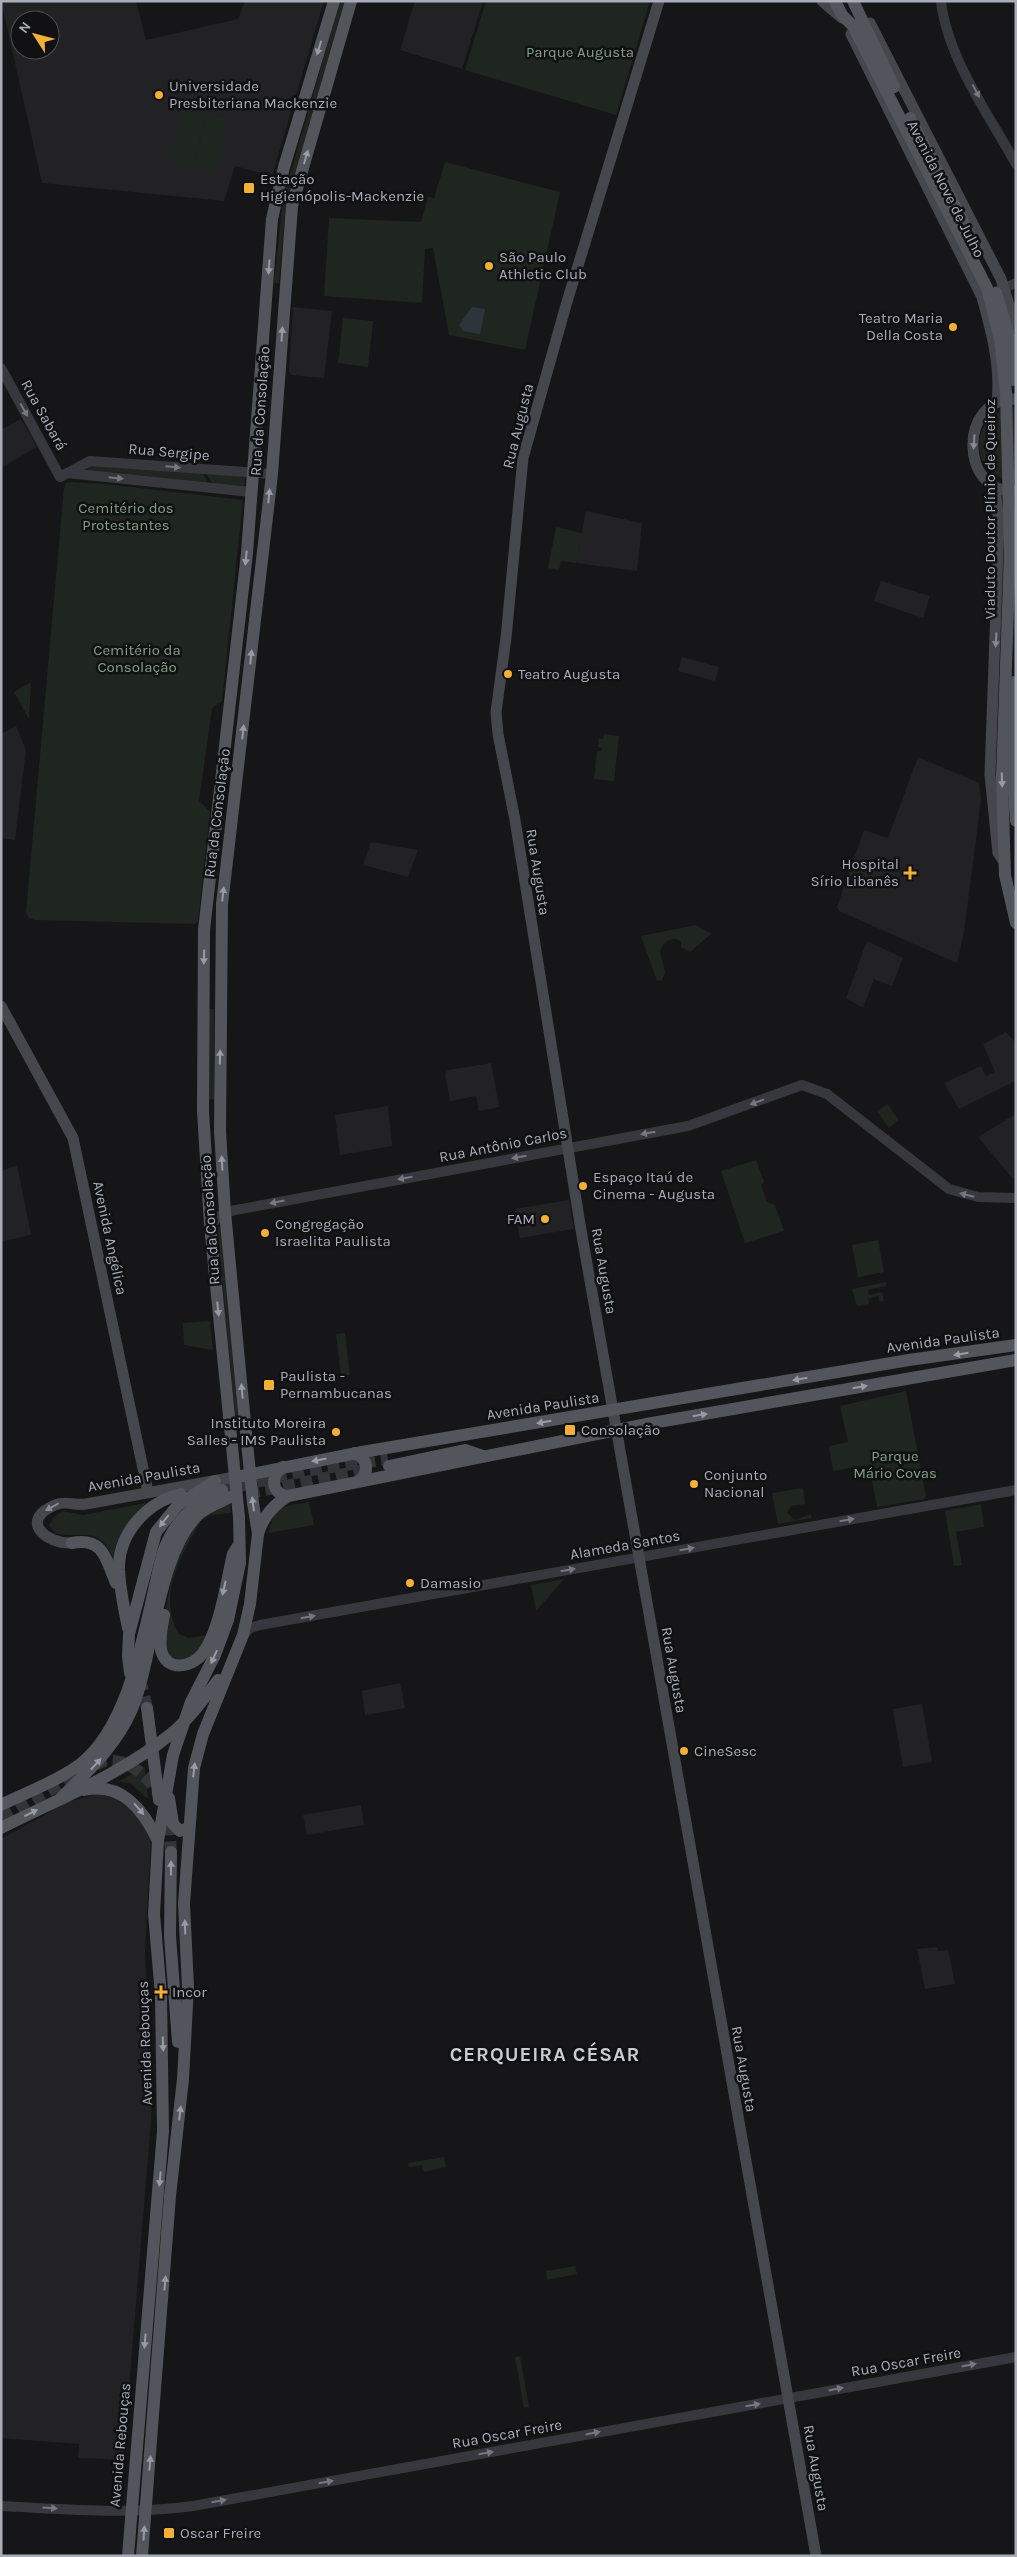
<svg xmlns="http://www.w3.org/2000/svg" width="1017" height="2557" font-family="Karla,sans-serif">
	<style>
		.built { fill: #222225; fill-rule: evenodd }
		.green { fill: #1e261f }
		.water { fill: #2c353c }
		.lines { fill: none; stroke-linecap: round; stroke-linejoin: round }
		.primary-tunnel { stroke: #333438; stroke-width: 12; stroke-dasharray: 12 6; stroke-linecap: butt }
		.tertiary { stroke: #37383d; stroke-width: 10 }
		.secondary { stroke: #45474d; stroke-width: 11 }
		.primary { stroke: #53555c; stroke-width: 12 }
		.oneway { fill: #979ba6 }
		.oneway2 { fill: #757881 }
		.oneway3 { fill: #858993 }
		.poi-dot { fill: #f2b134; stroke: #111113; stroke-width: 2 }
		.labels { text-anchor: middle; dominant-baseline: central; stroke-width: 5; stroke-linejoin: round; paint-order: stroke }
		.park-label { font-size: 15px; fill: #7fa381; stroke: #111113 }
		.poi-label { font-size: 15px; fill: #a8adb8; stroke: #111113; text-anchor: start }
		.street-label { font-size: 15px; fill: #a8adb8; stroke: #111113 }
		.district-label { font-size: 20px; font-weight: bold; letter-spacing: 1px; fill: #c9ccd4; stroke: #111113 }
	</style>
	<rect width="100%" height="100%" fill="#161618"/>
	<g class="built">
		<path d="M1 1H136L146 40 238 19 245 1H324L272 176 235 166 224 201 42 183ZM20 20H50V50H20Z"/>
		<path d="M415 1H483L462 69 400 50Z"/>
		<path d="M293 307 332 311 324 378 291 375 289 372Z"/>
		<path d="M21 419 37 447 3 467 1 463V430Z"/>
		<path d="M586 511 642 523 637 571 576 563Z"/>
		<path d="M881 581 930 596 923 618 874 601Z"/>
		<path d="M682 657 719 667 715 681 678 671Z"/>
		<path d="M16 726 26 750 15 840 1 838V734Z"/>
		<path d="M918 757 979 783 981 798 978 824 964 932 957 963 839 911 837 907 864 830 888 838Z"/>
		<path d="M371 842 418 850 408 877 363 865Z"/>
		<path d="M867 941 903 958 892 986 874 979 863 1008 846 998Z"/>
		<path d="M1006 1032 1016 1043V1083L1015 1081 959 1109 944 1083 981 1066 986 1076 995 1072 983 1044Z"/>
		<path d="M491 1063 499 1107 479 1111 476 1096 450 1101 445 1074 448 1070Z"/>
		<path d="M388 1106 392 1146 340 1155 335 1115Z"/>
		<path d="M1016 1114V1176L1013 1179 978 1137Z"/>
		<path d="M17 1165 31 1235 3 1241 1 1236V1171Z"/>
		<path d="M569 1200 574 1229 520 1238 515 1209Z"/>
		<path d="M400 1683 405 1708 365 1715 362 1691Z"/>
		<path d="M922 1704 932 1762 903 1767 893 1709Z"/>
		<path d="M97 1794 108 1796 125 1804 137 1814 151 1839 145 1951 152 2085 151 2122 123 2460 78 2458 79 2444 1 2438V1839L67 1802Z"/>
		<path d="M361 1805 364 1825 307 1835 303 1815Z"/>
		<path d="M937 1947 938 1951 948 1950 955 1984 925 1989 917 1949Z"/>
	</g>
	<g class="green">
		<path d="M340 1H345L286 204 279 283H274L283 199Z"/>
		<path d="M486 1H650L616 115 465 70Z"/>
		<path d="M184 109 205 114 192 167 171 162Z"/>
		<path d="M208 114 229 119 216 172 195 167Z"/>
		<path d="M445 162 560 192 525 350 449 335 433 248 425 249 422 303 324 296 329 218 421 222 428 197 434 198Z"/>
		<path d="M343 318 373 321 368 367 338 363Z"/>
		<path d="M1015 407 1016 479C969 484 965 412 1015 407Z"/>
		<path d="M94 463 203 473 210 486 84 472Z"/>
		<path d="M206 473 245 477 244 489 214 486Z"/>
		<path d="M70 482 105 484 243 500 222 701 212 708 199 801 210 812 198 921 195 924 34 920 28 917 26 912 64 488 66 483Z"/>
		<path d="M556 527 582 533 576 563 561 561 559 570 548 568Z"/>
		<path d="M31 682 29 719 14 692Z"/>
		<path d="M604 734 619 736 614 781 594 779 597 751H602V748L598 747 599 738 603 739Z"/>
		<path d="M696 925 711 934 690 952 681 947V942C672 934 664 942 660 951L665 972 662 980 657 981 641 936Z"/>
		<path d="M209 1009H214V1099L209 1100Z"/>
		<path d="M887 1104 899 1120 889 1128 877 1111Z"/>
		<path d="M756 1160 764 1182 761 1185 767 1202 775 1205 784 1231 745 1243 721 1171Z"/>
		<path d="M217 1227H220L238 1414 235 1415Z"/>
		<path d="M878 1240 884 1272 858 1277 852 1245Z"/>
		<path d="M886 1282V1286L868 1290 869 1295 882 1292 884 1301 880 1302 878 1296 868 1299 869 1304 857 1306 852 1289Z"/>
		<path d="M210 1321 213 1350 184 1345 183 1323Z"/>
		<path d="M345 1333 350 1375 341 1376 336 1334Z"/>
		<path d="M906 1391 926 1496 924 1499 877 1507 869 1465 833 1471 829 1446 848 1442 840 1406Z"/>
		<path d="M228 1485 231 1513 210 1515 201 1521C182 1554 156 1596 179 1634L189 1638 207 1635 193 1658 178 1660 170 1657C167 1651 163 1644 162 1639 161 1631 165 1620 166 1612 171 1573 180 1524 221 1508L223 1486Z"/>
		<path d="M803 1488 805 1504 791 1506 787 1513 795 1520 811 1514 812 1518 778 1524 772 1493Z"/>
		<path d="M309 1502 314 1525 268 1533C276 1505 283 1506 309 1502Z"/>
		<path d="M146 1503 124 1529 114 1560C101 1526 85 1538 57 1534L49 1526 53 1518 63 1511 83 1515Z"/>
		<path d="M981 1504 984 1527 956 1532 962 1565 954 1566 945 1511Z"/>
		<path d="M564 1579 536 1611 531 1585Z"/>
		<path d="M145 1767V1768L148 1799 131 1784 119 1781Z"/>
		<path d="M444 2157 446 2167 424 2172 422 2165 409 2167 408 2163Z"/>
		<path d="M575 2266 577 2274 547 2280 546 2271Z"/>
		<path d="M520 2356 529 2407 524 2408 515 2357Z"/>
	</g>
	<path class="water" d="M472 307 485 309 480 334 463 331 459 325Z"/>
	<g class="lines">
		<g class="primary-tunnel">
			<path d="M222 1490 304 1471 388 1459"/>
			<path d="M230 1497 365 1470"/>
			<path d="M140 1679 147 1708"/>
			<path d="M1 1817 103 1761C133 1757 159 1785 167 1813 170 1825 170 1840 171 1852"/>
		</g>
		<g class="tertiary">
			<path d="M941 1C947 57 989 115 1016 164"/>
			<path d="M997 291 1016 283"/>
			<path d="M1 368 60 477 90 461 272 474"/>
			<path d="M67 473 251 492"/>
			<path d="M210 1225 225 1212 688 1126 802 1085 827 1094 949 1189 978 1197 1016 1198"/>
			<path d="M243 1635 250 1628 260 1625 1016 1490"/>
			<path d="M1 2506C65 2509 129 2515 193 2506L1016 2357"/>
		</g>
		<g class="secondary">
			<path d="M659 1 566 305 523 458 506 638 496 712 498 734 515 820 581 1230 816 2556"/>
			<path d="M822 1 842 18"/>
			<path d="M870 23 1001 279 1016 327"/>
			<path d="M851 34 982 297C991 330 1001 366 997 401"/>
			<path d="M1016 399C957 398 960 495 1016 491"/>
			<path d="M995 487 999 523 990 775 998 853 1005 863"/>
			<path d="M1 1006 73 1138 148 1492"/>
			<path d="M72 1543C45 1544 19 1520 55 1505 66 1500 75 1506 86 1504L235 1477"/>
		</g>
		<g class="primary">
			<path d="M835 1 842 15 853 26 987 288 1000 340 1006 392 1010 553 1002 778 1005 875 1016 923"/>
			<path d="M853 1 894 87"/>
			<path d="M910 118 969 234"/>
			<path d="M996 293 1010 339 1013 380"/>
			<path d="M1013 682 1012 767 1016 821"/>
			<path d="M355 1453C368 1459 370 1472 359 1481"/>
			<path d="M389 1466 465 1450 483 1456"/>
			<path d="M283 1467 276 1473C271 1485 276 1495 288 1496"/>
			<path d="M242 1476 362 1452 909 1360 1016 1345"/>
			<path d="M258 1534C263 1517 273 1505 288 1496L652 1423 1016 1360"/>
			<path d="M72 1543C104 1537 106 1560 116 1583"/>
			<path d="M164 1615C162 1626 159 1639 161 1650 166 1672 192 1668 203 1653 220 1630 226 1583 233 1554L238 1546"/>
			<path d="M128 1628C124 1609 120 1590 119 1570 118 1533 147 1502 181 1494"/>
			<path d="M130 1673 128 1656 129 1634 156 1532 178 1505 215 1481"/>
			<path d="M147 1708 159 1800"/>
			<path d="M84 1790C122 1781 144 1811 158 1841"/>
			<path d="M61 1798C89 1770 116 1746 132 1709 154 1656 157 1551 200 1513 209 1506 220 1502 230 1497"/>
			<path d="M169 1798 173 1824 180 1831 188 1828"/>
			<path d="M1 1805C27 1792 56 1782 79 1765 134 1724 146 1616 163 1552 174 1522 193 1504 222 1490"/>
			<path d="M1 1828C58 1799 120 1775 171 1734 189 1719 204 1699 218 1680"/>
			<path d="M171 1852 170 1936 178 2042"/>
			<path d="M128 2556 163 2131 161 1995 154 1914 158 1841 173 1755 191 1702 215 1655 228 1620 240 1563 239 1517 210 1225 203 1111 204 930 247 553 272 219 284 167 334 1"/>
			<path d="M142 2556 170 2196 183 2079 188 1987 184 1904 194 1768 203 1734 243 1635 250 1604 258 1534 253 1503 242 1392 225 1212 220 1131 222 904 272 474 292 206 351 1"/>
		</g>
	</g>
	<defs><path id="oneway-solid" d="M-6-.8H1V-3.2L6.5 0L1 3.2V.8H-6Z" transform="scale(1.25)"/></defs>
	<g class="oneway">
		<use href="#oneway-solid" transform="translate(319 48) rotate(107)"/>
		<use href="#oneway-solid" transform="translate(306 157) rotate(-74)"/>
		<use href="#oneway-solid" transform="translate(269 267) rotate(94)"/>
		<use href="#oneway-solid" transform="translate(282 334) rotate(-86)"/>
		<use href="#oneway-solid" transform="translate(269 496) rotate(-84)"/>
		<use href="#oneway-solid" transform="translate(246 558) rotate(96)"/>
		<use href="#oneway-solid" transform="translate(251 657) rotate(-84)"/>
		<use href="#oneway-solid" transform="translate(243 732) rotate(-84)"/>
		<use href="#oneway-solid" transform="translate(1002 780) rotate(88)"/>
		<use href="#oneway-solid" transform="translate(223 894) rotate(-83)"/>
		<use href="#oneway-solid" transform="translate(204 957) rotate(91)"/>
		<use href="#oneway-solid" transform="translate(220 1057) rotate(-89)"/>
		<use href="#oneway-solid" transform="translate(222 1163) rotate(-93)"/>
		<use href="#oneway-solid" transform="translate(218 1309) rotate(84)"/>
		<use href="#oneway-solid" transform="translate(961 1354) rotate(171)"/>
		<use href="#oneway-solid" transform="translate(800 1379) rotate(170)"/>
		<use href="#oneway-solid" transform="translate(860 1387) rotate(-10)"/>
		<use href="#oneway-solid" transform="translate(242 1391) rotate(-95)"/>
		<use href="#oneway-solid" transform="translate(700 1415) rotate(-9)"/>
		<use href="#oneway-solid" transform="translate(544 1422) rotate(170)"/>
		<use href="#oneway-solid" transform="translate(319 1460) rotate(169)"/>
		<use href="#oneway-solid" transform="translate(253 1504) rotate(-97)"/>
		<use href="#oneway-solid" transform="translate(164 1521) rotate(128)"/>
		<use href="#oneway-solid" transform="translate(224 1588) rotate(103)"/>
		<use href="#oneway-solid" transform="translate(214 1657) rotate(114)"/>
		<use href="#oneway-solid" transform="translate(96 1764) rotate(-47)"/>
		<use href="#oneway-solid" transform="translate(194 1770) rotate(-83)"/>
		<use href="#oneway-solid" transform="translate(139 1809) rotate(49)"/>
		<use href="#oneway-solid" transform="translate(31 1813) rotate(-27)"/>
		<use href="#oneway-solid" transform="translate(171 1868) rotate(-90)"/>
		<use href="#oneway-solid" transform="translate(185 1927) rotate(-92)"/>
		<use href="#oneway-solid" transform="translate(163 2044) rotate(88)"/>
		<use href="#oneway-solid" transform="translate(180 2113) rotate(-83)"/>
		<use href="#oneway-solid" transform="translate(160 2179) rotate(95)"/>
		<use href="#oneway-solid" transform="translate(165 2283) rotate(-85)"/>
		<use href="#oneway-solid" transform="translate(145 2341) rotate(95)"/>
		<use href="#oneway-solid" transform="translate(150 2463) rotate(-85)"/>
		<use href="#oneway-solid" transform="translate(144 2533) rotate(-86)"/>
	</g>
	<g class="oneway2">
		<use href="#oneway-solid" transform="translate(976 91) rotate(62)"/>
		<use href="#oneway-solid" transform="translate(24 410) rotate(61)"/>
		<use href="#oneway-solid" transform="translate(173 467) rotate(5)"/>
		<use href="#oneway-solid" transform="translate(116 478) rotate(6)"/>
		<use href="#oneway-solid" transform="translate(757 1102) rotate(160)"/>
		<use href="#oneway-solid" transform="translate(648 1133) rotate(170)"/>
		<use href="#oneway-solid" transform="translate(519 1157) rotate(170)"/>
		<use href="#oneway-solid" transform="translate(405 1178) rotate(170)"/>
		<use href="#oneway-solid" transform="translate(967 1195) rotate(-166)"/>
		<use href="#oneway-solid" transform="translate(277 1202) rotate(169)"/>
		<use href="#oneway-solid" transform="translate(847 1520) rotate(-10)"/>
		<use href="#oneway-solid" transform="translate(687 1549) rotate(-10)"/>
		<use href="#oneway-solid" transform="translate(568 1570) rotate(-10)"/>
		<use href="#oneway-solid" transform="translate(308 1617) rotate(-10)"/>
		<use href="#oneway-solid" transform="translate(969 2365) rotate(-11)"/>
		<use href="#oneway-solid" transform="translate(836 2389) rotate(-11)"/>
		<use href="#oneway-solid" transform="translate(753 2405) rotate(-10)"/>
		<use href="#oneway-solid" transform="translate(593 2433) rotate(-11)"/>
		<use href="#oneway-solid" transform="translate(486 2453) rotate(-10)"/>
		<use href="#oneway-solid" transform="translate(326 2482) rotate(-10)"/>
		<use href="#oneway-solid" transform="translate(219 2501) rotate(-10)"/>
		<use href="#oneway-solid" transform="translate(50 2508) rotate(3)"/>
	</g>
	<g class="oneway3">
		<use href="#oneway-solid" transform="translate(974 442) rotate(94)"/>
		<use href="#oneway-solid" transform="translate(996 640) rotate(93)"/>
		<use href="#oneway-solid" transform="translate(52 1507) rotate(151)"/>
	</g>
	<g class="poi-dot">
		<circle cx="159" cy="95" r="5"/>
		<rect x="243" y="182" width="12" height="12" rx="2.5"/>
		<circle cx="489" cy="266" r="5"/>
		<circle cx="953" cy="327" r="5"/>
		<circle cx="508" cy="674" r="5"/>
		<path d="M907.5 865.5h5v5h5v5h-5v5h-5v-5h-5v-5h5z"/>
		<circle cx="583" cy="1186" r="5"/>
		<circle cx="545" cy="1219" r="5"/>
		<circle cx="265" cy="1233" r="5"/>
		<rect x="263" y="1379" width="12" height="12" rx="2.5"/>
		<rect x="564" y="1424" width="12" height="12" rx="2.5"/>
		<circle cx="336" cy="1432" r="5"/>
		<circle cx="694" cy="1484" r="5"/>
		<circle cx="410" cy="1583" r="5"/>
		<circle cx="684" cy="1751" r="5"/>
		<path d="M158.5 1984.5h5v5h5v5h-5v5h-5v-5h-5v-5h5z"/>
		<rect x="163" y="2527" width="12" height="12" rx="2.5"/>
	</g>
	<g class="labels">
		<g class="park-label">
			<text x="580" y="52">Parque Augusta</text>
			<text x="126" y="508">Cemitério dos<tspan x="126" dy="17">Protestantes</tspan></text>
			<text x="137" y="650">Cemitério da<tspan x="137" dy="17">Consolação</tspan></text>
			<text x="895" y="1456">Parque<tspan x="895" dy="17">Mário Covas</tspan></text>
		</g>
		<g class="poi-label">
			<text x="169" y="86">Universidade<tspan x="169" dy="17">Presbiteriana Mackenzie</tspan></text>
			<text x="260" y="179">Estação<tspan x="260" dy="17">Higienópolis-Mackenzie</tspan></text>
			<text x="499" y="257">São Paulo<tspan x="499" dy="17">Athletic Club</tspan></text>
			<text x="943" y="318" text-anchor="end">Teatro Maria<tspan x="943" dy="17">Della Costa</tspan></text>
			<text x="518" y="674">Teatro Augusta</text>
			<text x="899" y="864" text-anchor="end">Hospital<tspan x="899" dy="17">Sírio Libanês</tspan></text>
			<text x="593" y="1177">Espaço Itaú de<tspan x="593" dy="17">Cinema - Augusta</tspan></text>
			<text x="535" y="1219" text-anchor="end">FAM</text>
			<text x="275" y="1224">Congregação<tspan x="275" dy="17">Israelita Paulista</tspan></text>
			<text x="280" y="1376">Paulista -<tspan x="280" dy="17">Pernambucanas</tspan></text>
			<text x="326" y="1423" text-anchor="end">Instituto Moreira<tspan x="326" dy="17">Salles - IMS Paulista</tspan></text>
			<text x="581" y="1430">Consolação</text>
			<text x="704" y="1475">Conjunto<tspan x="704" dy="17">Nacional</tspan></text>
			<text x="420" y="1583">Damasio</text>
			<text x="694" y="1751">CineSesc</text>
			<text x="172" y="1992">Incor</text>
			<text x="180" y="2533">Oscar Freire</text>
		</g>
		<g class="street-label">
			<text transform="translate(946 189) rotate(63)">Avenida Nove de Julho</text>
			<text transform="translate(260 411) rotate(-86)">Rua da Consolação</text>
			<text transform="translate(44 415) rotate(61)">Rua Sabará</text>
			<text transform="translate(518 426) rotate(-76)">Rua Augusta</text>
			<text transform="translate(169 452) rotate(5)">Rua Sergipe</text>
			<text transform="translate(990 509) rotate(-90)">Viaduto Doutor Plínio de Queiroz</text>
			<text transform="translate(217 813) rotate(-83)">Rua da Consolação</text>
			<text transform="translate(538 872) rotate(81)">Rua Augusta</text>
			<text transform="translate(503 1145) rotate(-11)">Rua Antônio Carlos</text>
			<text transform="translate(210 1220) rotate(-94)">Rua da Consolação</text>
			<text transform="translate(110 1238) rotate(78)">Avenida Angélica</text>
			<text transform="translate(604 1271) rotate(80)">Rua Augusta</text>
			<text transform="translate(943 1340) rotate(-8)">Avenida Paulista</text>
			<text transform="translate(543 1406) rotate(-9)">Avenida Paulista</text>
			<text transform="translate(144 1477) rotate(-10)">Avenida Paulista</text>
			<text transform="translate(625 1545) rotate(-10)">Alameda Santos</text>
			<text transform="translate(674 1670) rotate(80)">Rua Augusta</text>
			<text transform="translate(145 2043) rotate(-92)">Avenida Rebouças</text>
			<text transform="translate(744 2069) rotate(80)">Rua Augusta</text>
			<text transform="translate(906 2362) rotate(-10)">Rua Oscar Freire</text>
			<text transform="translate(507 2434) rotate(-10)">Rua Oscar Freire</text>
			<text transform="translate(120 2445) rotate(-85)">Avenida Rebouças</text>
			<text transform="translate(816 2468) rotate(80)">Rua Augusta</text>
		</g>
		<g class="district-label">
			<text x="545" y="2054">CERQUEIRA CÉSAR</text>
		</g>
	</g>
	<rect width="1017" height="2557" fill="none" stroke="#a8adb8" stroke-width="5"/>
	<g transform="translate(35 35) rotate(306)"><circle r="24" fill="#111113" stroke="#4d4f55"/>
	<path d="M0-4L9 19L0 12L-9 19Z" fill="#f2b134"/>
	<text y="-8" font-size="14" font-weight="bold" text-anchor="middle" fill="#a8adb8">N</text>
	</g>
</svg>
